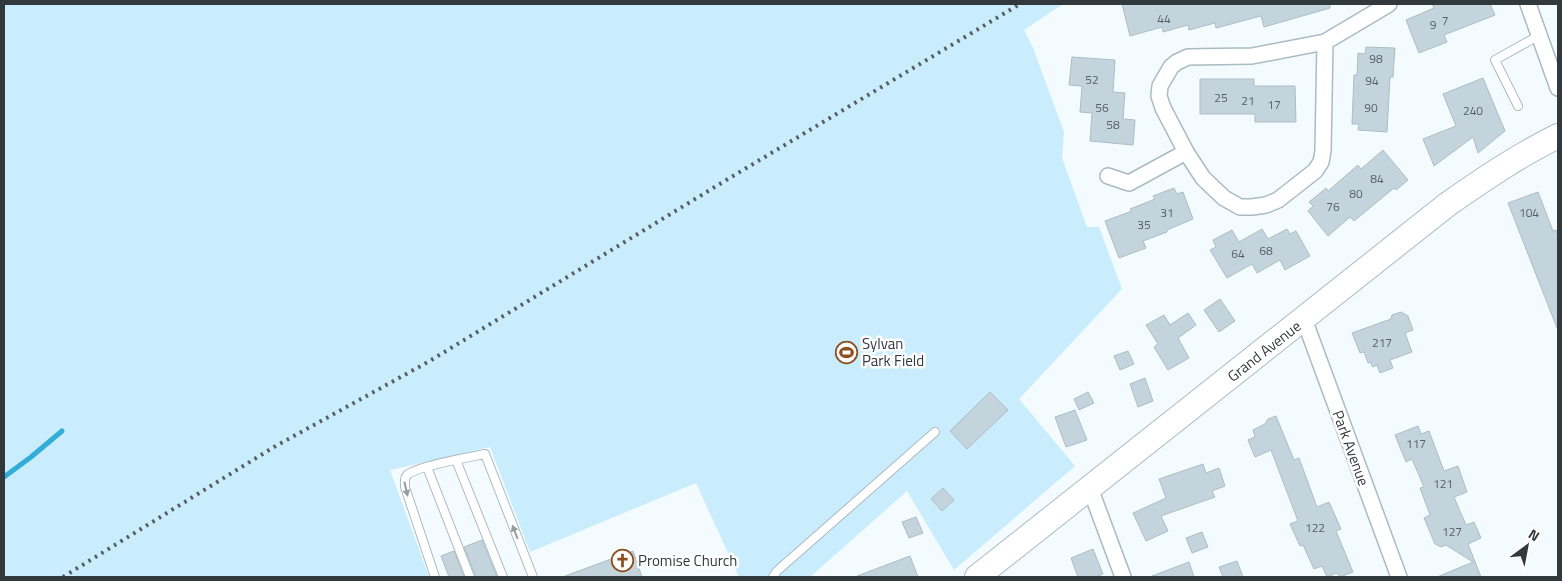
<svg xmlns="http://www.w3.org/2000/svg" width="1562" height="581" font-family="'Titillium Web',sans-serif">
	<style>
		.green { fill: #c9edfc }
		.lines { fill: none; stroke-linecap: round; stroke-linejoin: round }
		.stream { stroke: #32add8; stroke-width: 5 }
		.building { fill: #c3d4dc; stroke: #acbdc5 }
		.service-casing { stroke: #aabbc3; stroke-width: 10 }
		.minor-casing { stroke: #aabbc3; stroke-width: 18 }
		.primary-casing { stroke: #aabbc3; stroke-width: 26 }
		.service { stroke: #fff; stroke-width: 8 }
		.minor { stroke: #fff; stroke-width: 15 }
		.primary { stroke: #fff; stroke-width: 24 }
		.rail { stroke: #575e61; stroke-width: 4; stroke-dasharray: 2.5 5; stroke-linecap: butt }
		.oneway { fill: #989c9e }
		.labels { text-anchor: middle; dominant-baseline: central; stroke-width: 5; stroke-linejoin: round; paint-order: stroke }
		.number-label { font-size: 12px; fill: #566064 }
		.poi-label { font-size: 15px; fill: #32393c; stroke: #fff; text-anchor: start }
		.street-label { font-size: 15px; fill: #32393c; stroke: #fff }
	</style>
	<rect width="100%" height="100%" fill="#f4fbfe"/>
	<path class="green" d="M4 4H1063L1024 30 1033 48 1064 132 1062 158 1087 227H1099L1122 289 1019 399 1075 466 954 570 907 491 810 577H739L696 483 530 552 490 447 390 470 429 577H4Z"/>
	<g class="lines">
		<path class="stream" d="M4 477 31 457 62 431"/>
	</g>
	<g class="building">
		<path d="M1122 4H1330V8L1264 27 1261 16 1216 28 1215 23 1189 30 1188 25 1163 32 1162 27 1130 36Z"/>
		<path d="M1432 4H1490L1495 15 1444 35 1447 42 1419 53 1406 20 1434 8Z"/>
		<path d="M1366 47 1395 48 1393 77H1390L1387 132 1358 130 1359 124H1352L1354 75H1357L1358 53 1365 54Z"/>
		<path d="M1072 57 1115 60 1113 92 1125 93 1123 119 1135 120 1133 145 1090 141 1092 113 1080 112 1082 86 1069 85Z"/>
		<path d="M1483 78 1505 131 1478 153 1473 137 1434 166 1423 139 1456 126 1443 94Z"/>
		<path d="M1200 79H1254V86H1295L1296 122H1255V114H1200Z"/>
		<path d="M1383 150 1408 180 1396 190 1394 188 1354 221 1350 217 1328 236 1308 211 1313 206 1309 202 1326 188 1328 191 1358 165 1361 169Z"/>
		<path d="M1174 188 1177 194 1183 192 1193 219 1167 230V232L1143 241 1146 248 1119 258 1105 221 1132 211 1130 209 1155 199 1153 196Z"/>
		<path d="M1538 192 1553 231 1556 230 1558 237V328H1557L1508 203Z"/>
		<path d="M1262 229 1268 239 1287 229 1290 234 1296 231 1310 256 1285 270 1280 260 1257 273 1252 264 1227 278 1210 250 1216 247 1213 240 1232 230 1239 242Z"/>
		<path d="M1220 299 1235 321 1219 332 1204 310Z"/>
		<path d="M1401 312 1408 316 1413 330 1405 333 1412 352 1390 360 1393 368 1380 373 1377 365 1373 367 1370 362 1368 363 1364 352 1360 353 1352 333 1391 319 1392 315Z"/>
		<path d="M1188 313 1196 325 1178 338 1189 358 1168 370 1154 347 1158 344 1146 325 1164 315 1170 325Z"/>
		<path d="M1128 351 1134 364 1120 370 1114 356Z"/>
		<path d="M1145 378 1153 401 1138 407 1130 384Z"/>
		<path d="M990 392 1008 410 967 449 950 431Z"/>
		<path d="M1088 392 1094 403 1079 410 1074 399Z"/>
		<path d="M1075 410 1087 440 1066 447 1055 417Z"/>
		<path d="M1276 416 1294 460 1299 458 1317 507 1329 502 1341 529 1336 531 1353 572 1340 577 1337 573 1327 577 1322 566 1314 569 1303 545 1300 546 1290 524 1298 521 1271 450 1255 457 1248 440 1255 437 1253 430 1265 424 1268 419Z"/>
		<path d="M1418 426 1421 434 1429 431 1444 471 1458 466 1467 492 1454 497 1466 525 1474 522 1481 538 1468 544 1481 577H1437L1473 562 1446 545 1441 547 1435 544 1424 518 1430 515 1420 488 1424 487 1412 459 1406 462 1395 435Z"/>
		<path d="M1203 464 1206 473 1219 468 1225 486 1212 491 1215 497 1161 516 1168 531 1146 541 1133 513 1166 498 1159 479Z"/>
		<path d="M943 488 954 500 942 511 931 499Z"/>
		<path d="M916 517 923 533 909 538 902 522Z"/>
		<path d="M1202 532 1208 547 1192 553 1186 538Z"/>
		<path d="M482 540 497 577H476L464 547Z"/>
		<path d="M1093 549 1103 574 1096 577H1078L1071 558Z"/>
		<path d="M454 551 464 577H449L441 556Z"/>
		<path d="M633 551 642 577H565V576Z"/>
		<path d="M910 556 918 577H858L857 576Z"/>
		<path d="M1237 561 1243 577H1223L1219 567Z"/>
		<path d="M1189 562 1194 577H1152V576Z"/>
	</g>
	<g class="lines">
		<defs>
			<g id="service">
				<path d="M1518 106 1495 60 1538 36"/>
				<path d="M456 460 503 577"/>
				<path d="M427 467 470 577"/>
				<path d="M435 577 405 487C405 482 404 478 407 475 417 466 470 457 485 454L533 577"/>
				<path d="M773 577 777 571 935 432"/>
			</g>
			<g id="minor">
				<path d="M1528 4 1558 88"/>
				<path d="M1325 42 1323 151 1321 162 1315 171 1278 200 1266 205 1252 207H1240L1224 198 1203 178 1186 152 1163 108 1159 96 1160 86 1171 67 1177 62 1188 57 1252 56 1325 42 1389 4"/>
				<path d="M1108 176 1129 183 1186 152"/>
				<path d="M1304 319 1399 577"/>
				<path d="M1090 488 1123 577"/>
			</g>
			<path id="primary" d="M977 577 1448 204C1484 179 1519 155 1558 136"/>
		</defs>
		<use href="#service" class="service-casing"/>
		<use href="#minor" class="minor-casing"/>
		<use href="#primary" class="primary-casing"/>
		<use href="#service" class="service"/>
		<use href="#minor" class="minor"/>
		<use href="#primary" class="primary"/>
		<path class="rail" d="M63 577 274 447 428 362 718 185 1020 4"/>
	</g>
	<defs><path id="oneway-solid" d="M-6-.8H1V-3.2L6.5 0L1 3.2V.8H-6Z" transform="scale(1.25)"/></defs>
	<g class="oneway">
		<use href="#oneway-solid" transform="translate(406 489) rotate(77)"/>
		<use href="#oneway-solid" transform="translate(515 532) rotate(-111)"/>
	</g>
	<defs>
		<symbol id="stadium-ring" viewBox="-11 -11 22 22"><circle r="9.5" fill="#fff" stroke="#8f4c1d" stroke-width="1.5"/><path d="M0-5a6.5 5 0 1 0 0 10a6.5 5 0 1 0 0-10ZM-3.5-1.8h7v3.6h-7Z" fill="#8f4c1d"/></symbol>
		<symbol id="church-ring" viewBox="-11 -11 22 22"><circle r="9.5" fill="#fff" stroke="#8f4c1d" stroke-width="1.5"/><path d="M-1.2-6h2.4v3.5h3.3v2.4h-3.3V6h-2.4V-.1h-3.3v-2.4h3.3Z" fill="#8f4c1d"/></symbol>
	</defs>
	<g fill-rule="evenodd">
		<use href="#stadium-ring" x="834" y="340" width="25" height="25"/>
		<use href="#church-ring" x="610" y="548" width="25" height="25"/>
	</g>
	<g class="labels">
		<g class="number-label">
			<text x="1164" y="18">44</text>
			<text x="1445" y="20">7</text>
			<text x="1433" y="24">9</text>
			<text x="1376" y="58">98</text>
			<text x="1092" y="79">52</text>
			<text x="1372" y="80">94</text>
			<text x="1221" y="97">25</text>
			<text x="1248" y="100">21</text>
			<text x="1274" y="104">17</text>
			<text x="1102" y="107">56</text>
			<text x="1371" y="107">90</text>
			<text x="1473" y="110">240</text>
			<text x="1113" y="124">58</text>
			<text x="1377" y="178">84</text>
			<text x="1356" y="193">80</text>
			<text x="1333" y="206">76</text>
			<text x="1167" y="212">31</text>
			<text x="1529" y="212">104</text>
			<text x="1144" y="224">35</text>
			<text x="1266" y="250">68</text>
			<text x="1238" y="253">64</text>
			<text x="1382" y="342">217</text>
			<text x="1416" y="443">117</text>
			<text x="1443" y="483">121</text>
			<text x="1315" y="527">122</text>
			<text x="1452" y="531">127</text>
		</g>
		<g class="poi-label">
			<text x="862" y="343">Sylvan<tspan x="862" dy="17">Park Field</tspan></text>
			<text x="638" y="560">Promise Church</text>
		</g>
		<g class="street-label">
			<text transform="translate(1264 351) rotate(-38)">Grand Avenue</text>
			<text transform="translate(1351 448) rotate(70)">Park Avenue</text>
		</g>
	</g>
	<rect width="1562" height="581" fill="none" stroke="#32393c" stroke-width="10"/>
	<g transform="translate(1527 546) rotate(32)" stroke="#ffffff" stroke-width="4" paint-order="stroke">
	<path d="M0-4L9 19L0 12L-9 19Z" fill="#32393c"/>
	<text y="-8" font-size="14" font-weight="bold" text-anchor="middle" fill="#32393c">N</text>
	</g>
</svg>
